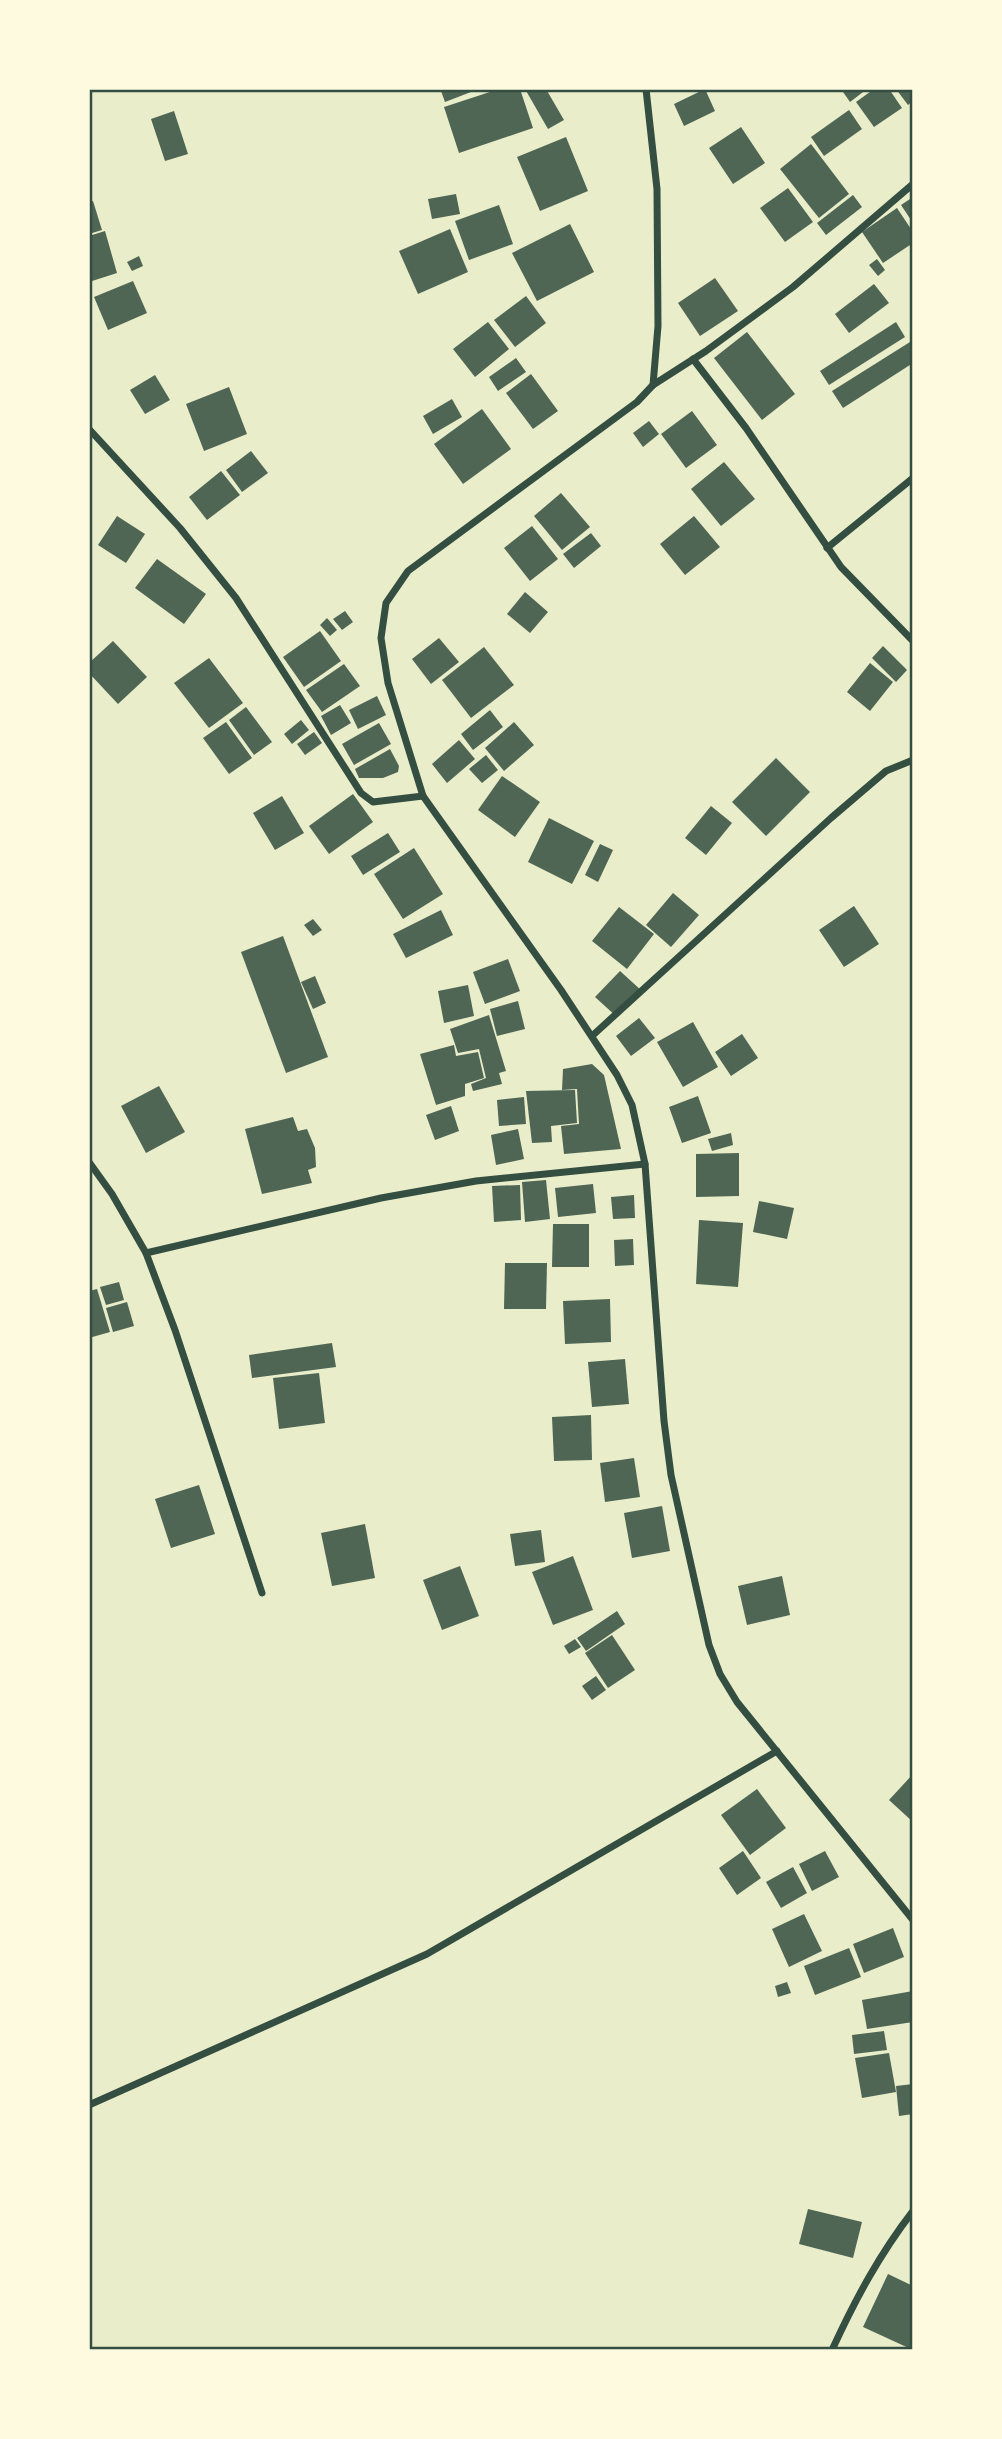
<svg xmlns="http://www.w3.org/2000/svg" width="1002" height="2439" font-family="Karla,sans-serif">
	<style>
		.building { fill: #4f6655 }
		.lines { fill: none; stroke-linecap: round; stroke-linejoin: round }
		.minor { stroke: #344e41; stroke-width: 7 }
		.neatline { fill: none; stroke: #344e41; stroke-width: 2.5 }
	</style>
	<rect width="100%" height="100%" fill="#e9edc9"/>
	<g class="building">
		<path d="M446 89H470L471 92 445 102 441 91Z"/>
		<path d="M499 89H520L533 128 459 153 444 107Z"/>
		<path d="M525 89H546L564 120 548 129Z"/>
		<path d="M705 89 715 111 684 126 674 104Z"/>
		<path d="M841 89H867L850 102Z"/>
		<path d="M874 89H889L902 108 874 127 856 102Z"/>
		<path d="M896 89H913V101L908 105Z"/>
		<path d="M849 110 862 129 824 156 811 137Z"/>
		<path d="M174 111 188 154 165 161 151 119Z"/>
		<path d="M741 127 765 163 733 184 709 148Z"/>
		<path d="M566 137 588 191 540 211 517 157Z"/>
		<path d="M811 144 849 194 819 218 780 169Z"/>
		<path d="M788 188 813 222 785 242 760 208Z"/>
		<path d="M456 194 460 214 432 219 428 199Z"/>
		<path d="M853 195 862 207 826 235 817 223Z"/>
		<path d="M913 197V223L901 205Z"/>
		<path d="M93 201 102 230 89 234V202Z"/>
		<path d="M499 205 513 244 469 260 455 221Z"/>
		<path d="M897 208 913 232V243L883 263 862 232Z"/>
		<path d="M570 224 594 272 537 301 512 253Z"/>
		<path d="M450 229 468 272 418 294 399 251Z"/>
		<path d="M105 231 117 273 89 282V236Z"/>
		<path d="M139 256 143 266 132 271 127 262Z"/>
		<path d="M877 259 885 270 878 276 869 265Z"/>
		<path d="M715 278 738 311 700 336 678 303Z"/>
		<path d="M133 281 147 313 108 330 94 297Z"/>
		<path d="M874 284 889 303 849 333 835 314Z"/>
		<path d="M526 296 546 323 515 347 494 320Z"/>
		<path d="M488 322 509 349 475 377 453 349Z"/>
		<path d="M896 322 905 337 829 385 820 371Z"/>
		<path d="M747 332 795 394 762 420 714 358Z"/>
		<path d="M910 342 913 363 843 408 832 391Z"/>
		<path d="M516 358 526 372 498 391 489 377Z"/>
		<path d="M531 374 558 411 533 429 506 393Z"/>
		<path d="M155 375 170 400 145 414 130 390Z"/>
		<path d="M229 387 247 434 204 451 186 404Z"/>
		<path d="M452 399 462 417 433 434 423 416Z"/>
		<path d="M482 409 511 449 463 484 434 444Z"/>
		<path d="M692 411 717 445 686 468 661 434Z"/>
		<path d="M649 421 659 434 643 447 633 433Z"/>
		<path d="M251 451 268 473 242 492 226 470Z"/>
		<path d="M724 462 755 499 721 526 691 489Z"/>
		<path d="M221 471 240 495 207 520 189 497Z"/>
		<path d="M561 493 590 527 562 550 534 516Z"/>
		<path d="M117 516 145 534 126 563 98 545Z"/>
		<path d="M694 516 720 547 685 575 660 544Z"/>
		<path d="M532 526 558 559 530 581 504 548Z"/>
		<path d="M591 533 601 546 574 568 563 554Z"/>
		<path d="M157 559 206 594 184 624 135 588Z"/>
		<path d="M525 592 548 612 530 633 507 614Z"/>
		<path d="M345 611 353 622 342 630 333 619Z"/>
		<path d="M327 618 337 630 330 636 320 625Z"/>
		<path d="M320 631 341 661 304 687 283 657Z"/>
		<path d="M439 638 459 662 431 684 412 659Z"/>
		<path d="M113 641 147 677 118 704 89 673V663Z"/>
		<path d="M883 646 907 670 896 682 872 658Z"/>
		<path d="M484 647 514 685 471 718 442 680Z"/>
		<path d="M209 658 243 703 209 728 174 683Z"/>
		<path d="M870 663 893 682 870 711 847 692Z"/>
		<path d="M344 664 360 686 322 712 306 690Z"/>
		<path d="M377 696 386 715 358 729 349 710Z"/>
		<path d="M340 705 351 723 331 735 321 716Z"/>
		<path d="M246 707 272 742 254 755 229 720Z"/>
		<path d="M490 710 503 727 473 750 461 734Z"/>
		<path d="M301 720 309 730 292 744 284 734Z"/>
		<path d="M226 722 252 758 229 774 203 738Z"/>
		<path d="M514 722 534 745 504 771 485 748Z"/>
		<path d="M379 723 391 744 354 765 342 744Z"/>
		<path d="M314 732 322 743 305 755 297 744Z"/>
		<path d="M459 740 475 759 447 783 432 764Z"/>
		<path d="M390 749 399 766 398 772 383 778H359L355 769Z"/>
		<path d="M486 755 498 770 482 783 469 769Z"/>
		<path d="M776 758 810 792 766 836 732 802Z"/>
		<path d="M502 776 540 802 515 837 478 810Z"/>
		<path d="M353 794 373 822 329 854 309 826Z"/>
		<path d="M282 796 304 833 275 850 253 813Z"/>
		<path d="M711 806 732 823 706 855 685 838Z"/>
		<path d="M549 818 594 841 572 884 528 862Z"/>
		<path d="M388 833 400 852 363 875 351 856Z"/>
		<path d="M600 844 613 850 598 882 585 875Z"/>
		<path d="M414 848 443 894 403 919 374 874Z"/>
		<path d="M673 893 699 915 671 947 646 925Z"/>
		<path d="M854 906 879 944 844 967 819 930Z"/>
		<path d="M619 907 654 934 627 969 592 941Z"/>
		<path d="M441 910 453 935 406 958 393 934Z"/>
		<path d="M313 919 322 930 313 936 304 925Z"/>
		<path d="M283 936 328 1057 286 1073 241 952Z"/>
		<path d="M508 959 520 991 485 1004 473 972Z"/>
		<path d="M620 971 642 991 617 1017 595 997Z"/>
		<path d="M315 976 326 1003 313 1009 301 982Z"/>
		<path d="M468 985 474 1016 444 1023 438 991Z"/>
		<path d="M518 1001 525 1029 497 1036 490 1009Z"/>
		<path d="M489 1015 506 1071 499 1073 502 1084 473 1091 471 1084 486 1078 479 1049 458 1053 450 1029Z"/>
		<path d="M639 1018 655 1038 631 1056 616 1036Z"/>
		<path d="M693 1022 718 1067 683 1087 657 1042Z"/>
		<path d="M742 1034 758 1058 731 1076 715 1052Z"/>
		<path d="M454 1045 456 1056 478 1052 484 1078 465 1084V1096L436 1105 420 1054Z"/>
		<path d="M592 1064 604 1075 621 1149 564 1154 561 1126 579 1124 577 1089 562 1090 563 1069Z"/>
		<path d="M159 1086 185 1132 146 1153 121 1106Z"/>
		<path d="M575 1090 577 1123 551 1126 552 1142 532 1143 526 1091Z"/>
		<path d="M698 1096 711 1133 682 1143 669 1107Z"/>
		<path d="M524 1097 526 1124 499 1126 497 1100Z"/>
		<path d="M451 1106 459 1131 435 1140 426 1115Z"/>
		<path d="M293 1117 298 1131 307 1129 315 1148 316 1167 308 1170 312 1183 262 1194 245 1129Z"/>
		<path d="M518 1129 524 1159 496 1165 491 1135Z"/>
		<path d="M731 1133 733 1145 712 1151 708 1139Z"/>
		<path d="M739 1153V1196L696 1197V1154Z"/>
		<path d="M546 1180 550 1219 525 1222 522 1182Z"/>
		<path d="M593 1184 596 1213 558 1217 555 1188Z"/>
		<path d="M520 1185 521 1220 494 1222 492 1186Z"/>
		<path d="M634 1195 635 1218 613 1219 611 1197Z"/>
		<path d="M759 1201 794 1208 787 1239 753 1232Z"/>
		<path d="M699 1220 743 1223 738 1287 696 1284Z"/>
		<path d="M553 1224H589V1267H552Z"/>
		<path d="M633 1239 634 1265 615 1266 614 1240Z"/>
		<path d="M505 1263H547L546 1309H504Z"/>
		<path d="M119 1282 124 1300 106 1305 100 1287Z"/>
		<path d="M97 1289 110 1332 89 1338V1291Z"/>
		<path d="M610 1299 611 1342 565 1344 563 1301Z"/>
		<path d="M127 1302 134 1326 113 1332 106 1308Z"/>
		<path d="M332 1343 336 1367 252 1378 249 1355Z"/>
		<path d="M625 1359 629 1404 592 1407 588 1362Z"/>
		<path d="M319 1373 325 1423 279 1429 273 1378Z"/>
		<path d="M591 1415 592 1460 554 1461 552 1417Z"/>
		<path d="M634 1458 640 1497 605 1502 600 1463Z"/>
		<path d="M199 1485 215 1534 171 1548 155 1499Z"/>
		<path d="M662 1506 670 1551 632 1558 624 1513Z"/>
		<path d="M365 1524 375 1578 332 1586 321 1533Z"/>
		<path d="M541 1530 545 1562 515 1566 510 1534Z"/>
		<path d="M573 1556 593 1610 553 1625 532 1572Z"/>
		<path d="M460 1566 479 1616 442 1630 423 1580Z"/>
		<path d="M782 1576 790 1615 747 1625 738 1586Z"/>
		<path d="M617 1611 625 1624 586 1651 577 1638Z"/>
		<path d="M612 1635 635 1670 608 1688 585 1653Z"/>
		<path d="M575 1639 581 1647 569 1654 564 1646Z"/>
		<path d="M596 1676 606 1690 592 1700 582 1686Z"/>
		<path d="M913 1774V1822L889 1800Z"/>
		<path d="M757 1789 786 1828 750 1855 721 1815Z"/>
		<path d="M743 1851 761 1878 737 1895 719 1868Z"/>
		<path d="M825 1851 839 1877 812 1891 799 1864Z"/>
		<path d="M793 1867 807 1893 781 1908 766 1882Z"/>
		<path d="M804 1914 822 1951 789 1967 772 1929Z"/>
		<path d="M893 1928 904 1957 864 1973 853 1944Z"/>
		<path d="M849 1948 861 1977 815 1995 804 1966Z"/>
		<path d="M787 1982 791 1993 778 1997 775 1986Z"/>
		<path d="M913 1991V2022L867 2029 862 2000Z"/>
		<path d="M884 2031 887 2050 854 2054 852 2035Z"/>
		<path d="M889 2053 896 2092 862 2098 855 2058Z"/>
		<path d="M913 2084V2114L899 2116 896 2086Z"/>
		<path d="M808 2209 862 2222 853 2258 799 2244Z"/>
		<path d="M888 2274 913 2286V2350L863 2327Z"/>
	</g>
	<g class="lines">
		<g class="minor">
			<path d="M646 89 657 189 658 326 653 385 637 402 408 571 386 603 381 638 388 683 423 796 561 990 617 1075 632 1105 645 1164 664 1421 671 1475 709 1645 720 1674 737 1702 913 1920"/>
			<path d="M693 359 746 428 841 567 913 641"/>
			<path d="M653 385 706 351 793 287 913 184"/>
			<path d="M89 429 180 528 236 598 361 793 373 802 423 796"/>
			<path d="M827 548 913 478"/>
			<path d="M592 1036 831 818 886 771 913 760"/>
			<path d="M89 1162 112 1194 146 1253"/>
			<path d="M262 1593 175 1330 146 1253 381 1198 476 1181 645 1164"/>
			<path d="M89 2105 427 1954 777 1751"/>
			<path d="M832 2350C855 2300 879 2255 913 2211"/>
		</g>
	</g>
	<rect width="1002" height="2439" fill="none" stroke="#fefae0" stroke-width="182"/>
	<rect x="91" y="91" width="820" height="2257" class="neatline"/>
</svg>
